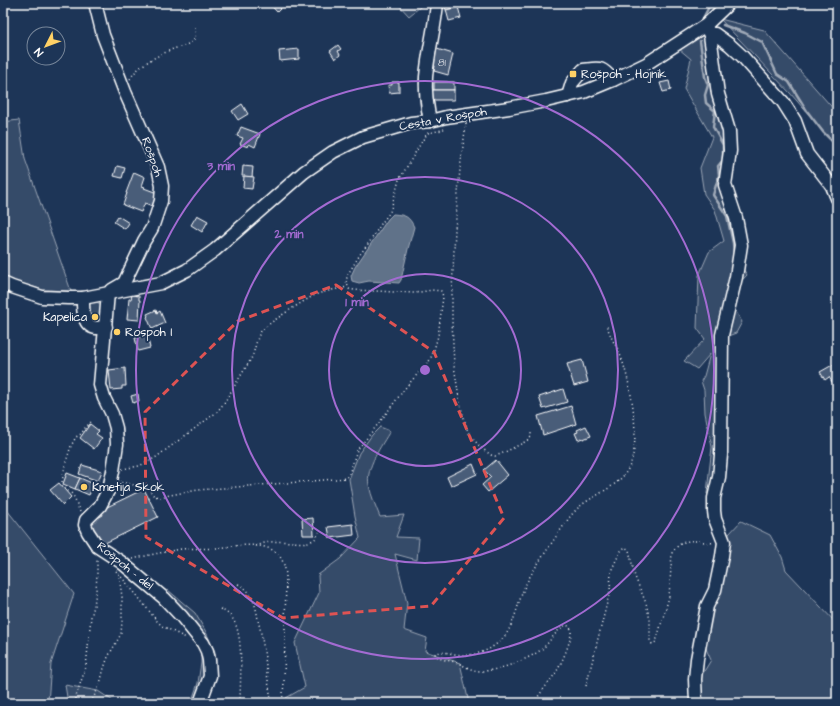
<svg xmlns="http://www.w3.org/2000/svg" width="840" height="706" font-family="'Architects Daughter',sans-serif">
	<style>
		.green { fill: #364b69; stroke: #9aa5b4 }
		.water { fill: #617289; stroke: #a0aab8 }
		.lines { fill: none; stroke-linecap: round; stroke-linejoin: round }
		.stream { stroke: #a0aab8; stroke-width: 2.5 }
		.building { fill: #4a5d79; stroke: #fff }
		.minor-casing { stroke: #fff; stroke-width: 15 }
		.path { stroke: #fff; stroke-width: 1.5; stroke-dasharray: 1 3; stroke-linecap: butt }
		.minor { stroke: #1d3557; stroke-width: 12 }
		.marked { fill: none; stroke: #de5353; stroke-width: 3; stroke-dasharray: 8 5; stroke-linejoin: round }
		.ring { fill: none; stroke: #a36bd2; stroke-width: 2 }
		.poi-dot { fill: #ffd166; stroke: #1d3557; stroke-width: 1.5 }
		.labels { text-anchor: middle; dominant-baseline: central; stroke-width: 4; stroke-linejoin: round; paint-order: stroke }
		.number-label { font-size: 10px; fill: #d2d6de }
		.poi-label { font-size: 12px; fill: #fff; stroke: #1d3557; text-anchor: start }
		.street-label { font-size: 12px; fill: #fff; stroke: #1d3557 }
		.centre { fill: #a36bd2; stroke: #1d3557; stroke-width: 2 }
		.ring-label { font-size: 12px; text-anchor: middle; font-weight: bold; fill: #a36bd2; stroke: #1d3557; stroke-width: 4; stroke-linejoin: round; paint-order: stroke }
	</style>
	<rect width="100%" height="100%" fill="#1d3557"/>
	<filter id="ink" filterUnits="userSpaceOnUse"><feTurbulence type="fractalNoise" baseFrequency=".025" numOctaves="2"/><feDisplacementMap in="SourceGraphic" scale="8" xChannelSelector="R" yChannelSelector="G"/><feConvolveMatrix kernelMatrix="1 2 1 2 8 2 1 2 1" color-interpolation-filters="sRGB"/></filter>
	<g filter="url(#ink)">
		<g class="green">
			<path d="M397 3H425L409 16Z"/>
			<path d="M720 19 764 30 837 113V147L790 93Z"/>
			<path d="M703 32 714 100 726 145 719 182 731 215 739 248 736 258 747 275 727 296 742 322 736 333 720 339 714 491 707 494 709 473 712 447 705 413 704 390 701 381 704 376 710 354 697 369 684 361 705 339 697 328 699 275 709 252 724 241 715 210 704 194 700 168 712 137 684 89 691 59 679 49Z"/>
			<path d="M19 120 25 159 71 291 43 290 14 281 3 276V122Z"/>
			<path d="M93 301H96L101 305C101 314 103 321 94 324L88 312 89 305Z"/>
			<path d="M380 427 390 431C382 445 365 468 369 485 371 496 376 507 380 517L404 515 396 537 419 538 417 560 395 554 407 603 404 630 427 638 425 651 460 663 469 703H285L286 698 305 687 295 643 319 593 318 575 340 559 360 538 355 516 349 479 359 453 372 435Z"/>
			<path d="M3 495 7 510 74 594 51 664 48 703H3Z"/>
			<path d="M741 521 770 535 782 557 786 570 837 624V703H702L700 678 711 660 703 642 715 569 729 534Z"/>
			<path d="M168 590 195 613 206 632 215 652V676L206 703H191L198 683 201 663V648L163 595Z"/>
			<path d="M65 685 98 691 116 703H68Z"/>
		</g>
		<path class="water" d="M393 214C405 215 409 216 414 227L408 249 401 280 399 283 369 281 359 283 352 281 351 276 355 267 388 219Z"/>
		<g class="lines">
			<g class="stream">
				<path d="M702 20 711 3"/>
				<path d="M723 25 745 33 762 42 777 74 789 82 807 111 823 132 835 144 837 161"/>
				<path d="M700 41 705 77 708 85 705 95 706 103 715 111 713 127 723 145V160L718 166 719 175 713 195 727 216 733 243 734 255"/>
			</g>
		</g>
		<g class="building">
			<path d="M269 3H284L285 4 277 12Z"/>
			<path d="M444 3H457L458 7 446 10Z"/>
			<path d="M458 7 461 18 449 21 446 10Z"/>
			<path d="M338 45 341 49 338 51 340 55 335 59 330 51Z"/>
			<path d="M299 49V59L280 61 279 51Z"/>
			<path d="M437 49 453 54 448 75 434 71 435 66 432 65Z"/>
			<path d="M669 81 671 90 663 92 660 83Z"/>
			<path d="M392 82H399V92L389 93 388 85H392Z"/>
			<rect x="434" y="82" width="20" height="8"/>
			<rect x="429" y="90" width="25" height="10"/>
			<path d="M242 104 248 114 238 120 232 111Z"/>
			<path d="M241 127 260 134 255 147 249 144 248 147 240 144 243 138 237 136Z"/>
			<path d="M117 166 125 168 122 178 114 176Z"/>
			<path d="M243 166 253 167 252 177 242 176Z"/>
			<path d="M134 172 145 177 142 186 145 187 144 188 157 193 152 206 145 203 141 212 123 205 127 193H126Z"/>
			<path d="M244 176 254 177 252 189 243 188Z"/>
			<path d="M197 215 208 221 202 232 191 225Z"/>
			<path d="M118 216 129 223 125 229 114 222Z"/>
			<path d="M132 295 139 296V300H140L139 320 127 319 129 299H131Z"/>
			<path d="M156 310 157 313 160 311 165 323 152 329 147 317 148 316 147 314Z"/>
			<path d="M147 335 150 348 138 351 135 338Z"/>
			<path d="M582 360 588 382 574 386 567 364Z"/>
			<path d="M836 363 837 365V386L835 387 829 377 825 380 820 372Z"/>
			<path d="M125 368 126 386H122V389L111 390 109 370Z"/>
			<path d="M563 389 567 402 543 409 539 397Z"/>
			<path d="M138 394 139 401 133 403 131 396Z"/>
			<path d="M571 406 576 424 543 435 538 416Z"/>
			<path d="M90 424 99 431 96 434 102 438 94 449 80 438Z"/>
			<path d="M586 426 591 436 583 439 582 438 578 440 575 433 578 432 577 430Z"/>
			<path d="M496 460 508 475 488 492 482 485 491 477 484 470Z"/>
			<path d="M473 464 477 474 451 486 447 477Z"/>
			<path d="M82 465 102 471 98 481 79 474Z"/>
			<path d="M67 473 80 478 75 489 63 484Z"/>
			<path d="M80 478 94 484 89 495 75 489Z"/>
			<path d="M59 483 71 497 63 505 50 490Z"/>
			<path d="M144 489 158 517 101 545 90 522 103 515 101 510Z"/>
			<path d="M313 518 314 535H303L302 519Z"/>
			<path d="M353 524 354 535 330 538 328 527Z"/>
		</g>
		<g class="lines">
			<defs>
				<g id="minor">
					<path d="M95 3 103 35 125 92 158 167 162 186 161 201 152 228 144 241 124 283 112 290"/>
					<path d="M707 29 710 35 715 34 730 45 742 56 783 102 795 121 807 154 832 186 837 198"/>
					<path d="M568 96 572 83 583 70C600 68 601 66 613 80"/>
					<path d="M430 121C427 106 425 92 426 77 428 52 435 28 437 3"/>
					<path d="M3 283 12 287 42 297 68 298H83L161 283 187 270 215 250 304 172 333 152 363 137 411 123 430 121 446 117 509 108 546 101 584 92 613 80 646 64 706 25 729 3"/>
					<path d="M108 293 100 385 104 398 112 414 116 428 117 444 113 471 109 489 100 506 86 520 85 525 88 532 98 547 121 562 164 598 182 617 203 643 207 651 209 660 210 676 200 703"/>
					<path d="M83 298C83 308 82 326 96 328 99 328 103 327 106 327"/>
					<path d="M696 703 695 679 697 659 707 606 715 590 722 556 724 542 715 519 714 511V498L719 477 721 455 722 335 736 277 741 245 736 218 725 185 730 151 729 131 718 94 710 35"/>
				</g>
			</defs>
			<use href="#minor" class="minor-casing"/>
			<g class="path">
				<path d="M130 79C139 64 157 56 173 49 179 47 191 45 195 38 196 35 195 30 195 26"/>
				<path d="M466 123 460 169 455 230 452 291V321L454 366 460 404 468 432 480 447 491 455 495 456 501 454 523 443 529 439 531 437V431"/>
				<path d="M122 469 139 466 155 458 217 412 224 403 251 359C255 351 256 340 260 333 264 325 305 300 315 295 325 291 337 289 348 287"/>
				<path d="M121 482 134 485 147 487 154 496 159 497 198 490 312 481 346 478 349 474 357 450 379 423 406 387 430 360 434 350 438 336 443 297 442 293 441 291 432 290 415 293 354 290 349 289 346 281 348 274 361 253 371 240 381 224 390 212 399 180 424 138 428 133 442 130 444 129"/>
				<path d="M80 512C77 506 76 499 72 494 68 490 62 489 62 482L65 465 71 446 76 437 81 434 85 428 93 420"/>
				<path d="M256 546C267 541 279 541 291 542 298 542 307 544 313 540 317 538 317 536 319 532"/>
				<path d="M133 559C148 555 164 552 181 549 193 548 205 549 217 548 234 546 263 541 277 553 283 559 285 567 286 575L284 683 282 703"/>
				<path d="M116 571 135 593 157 621 162 626 186 638"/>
				<path d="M238 584C244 587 248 590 251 596 255 603 257 612 258 620 265 647 266 675 272 703"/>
				<path d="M220 609C226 612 231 615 234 621 244 639 240 682 240 703"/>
				<path d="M586 686 610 591 611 571 620 552 625 547 629 550 635 577 646 603 650 620V640L652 644 656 642 669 597 672 553C684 535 696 542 714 543"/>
				<path d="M74 703 79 687 86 667 91 617 94 606 96 591 97 573V558"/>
				<path d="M91 703 100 684 104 668 108 657 121 634 122 621V597L119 575"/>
				<path d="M534 703C541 691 551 681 558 669 562 662 572 639 571 631 571 627 569 626 566 625 556 630 550 642 542 649 530 659 496 672 481 671 472 671 465 666 458 663 451 660 439 661 435 654L437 653C443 651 448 653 454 654 472 657 486 653 499 642 515 629 517 602 526 584 531 574 537 565 543 556 551 544 559 532 567 521 570 516 575 511 579 507 597 492 625 486 632 459 640 432 630 378 619 352 617 347 614 343 612 339 610 334 608 329 606 325"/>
			</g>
			<use href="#minor" class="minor"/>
		</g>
	</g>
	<path class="marked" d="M336 285 434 352 504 518 431 606 283 618 146 537 145 412 238 321Z"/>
	<g class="ring">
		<circle cx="425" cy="370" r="96"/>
		<circle cx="425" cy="370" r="193"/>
		<circle cx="425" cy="370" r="289"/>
	</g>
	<g class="poi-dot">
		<rect x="569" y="70" width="8" height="8" rx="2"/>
		<circle cx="95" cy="317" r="4"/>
		<circle cx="117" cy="332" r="4"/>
		<circle cx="84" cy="487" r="4"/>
	</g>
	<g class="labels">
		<g class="number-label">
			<text x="442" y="63">81</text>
		</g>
		<g class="poi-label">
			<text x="581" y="74">Rošpoh - Hojnik</text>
			<text x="87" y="317" text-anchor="end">Kapelica</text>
			<text x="125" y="332">Rospoh I</text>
			<text x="92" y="487">Kmetija Skok</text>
		</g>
		<g class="street-label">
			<text transform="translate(443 119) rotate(-10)">Cesta v Rošpoh</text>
			<text transform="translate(152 157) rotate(70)">Rošpoh</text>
			<text transform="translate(125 566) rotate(39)">Rošpoh - del</text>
		</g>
	</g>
	<circle cx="425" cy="370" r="6" class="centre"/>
	<g class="ring-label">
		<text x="221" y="170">3 min</text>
		<text x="289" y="238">2 min</text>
		<text x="357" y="306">1 min</text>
	</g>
	<rect width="840" height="706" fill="none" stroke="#1d3557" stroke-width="16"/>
	<rect x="8" y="8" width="824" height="690" fill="none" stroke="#fff" stroke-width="1.5" filter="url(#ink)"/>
	<g transform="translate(46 46) rotate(228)"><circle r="19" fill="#1d3557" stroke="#77869a"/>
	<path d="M0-3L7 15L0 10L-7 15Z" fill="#ffd166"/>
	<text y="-6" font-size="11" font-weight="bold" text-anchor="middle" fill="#ffffff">N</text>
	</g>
</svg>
